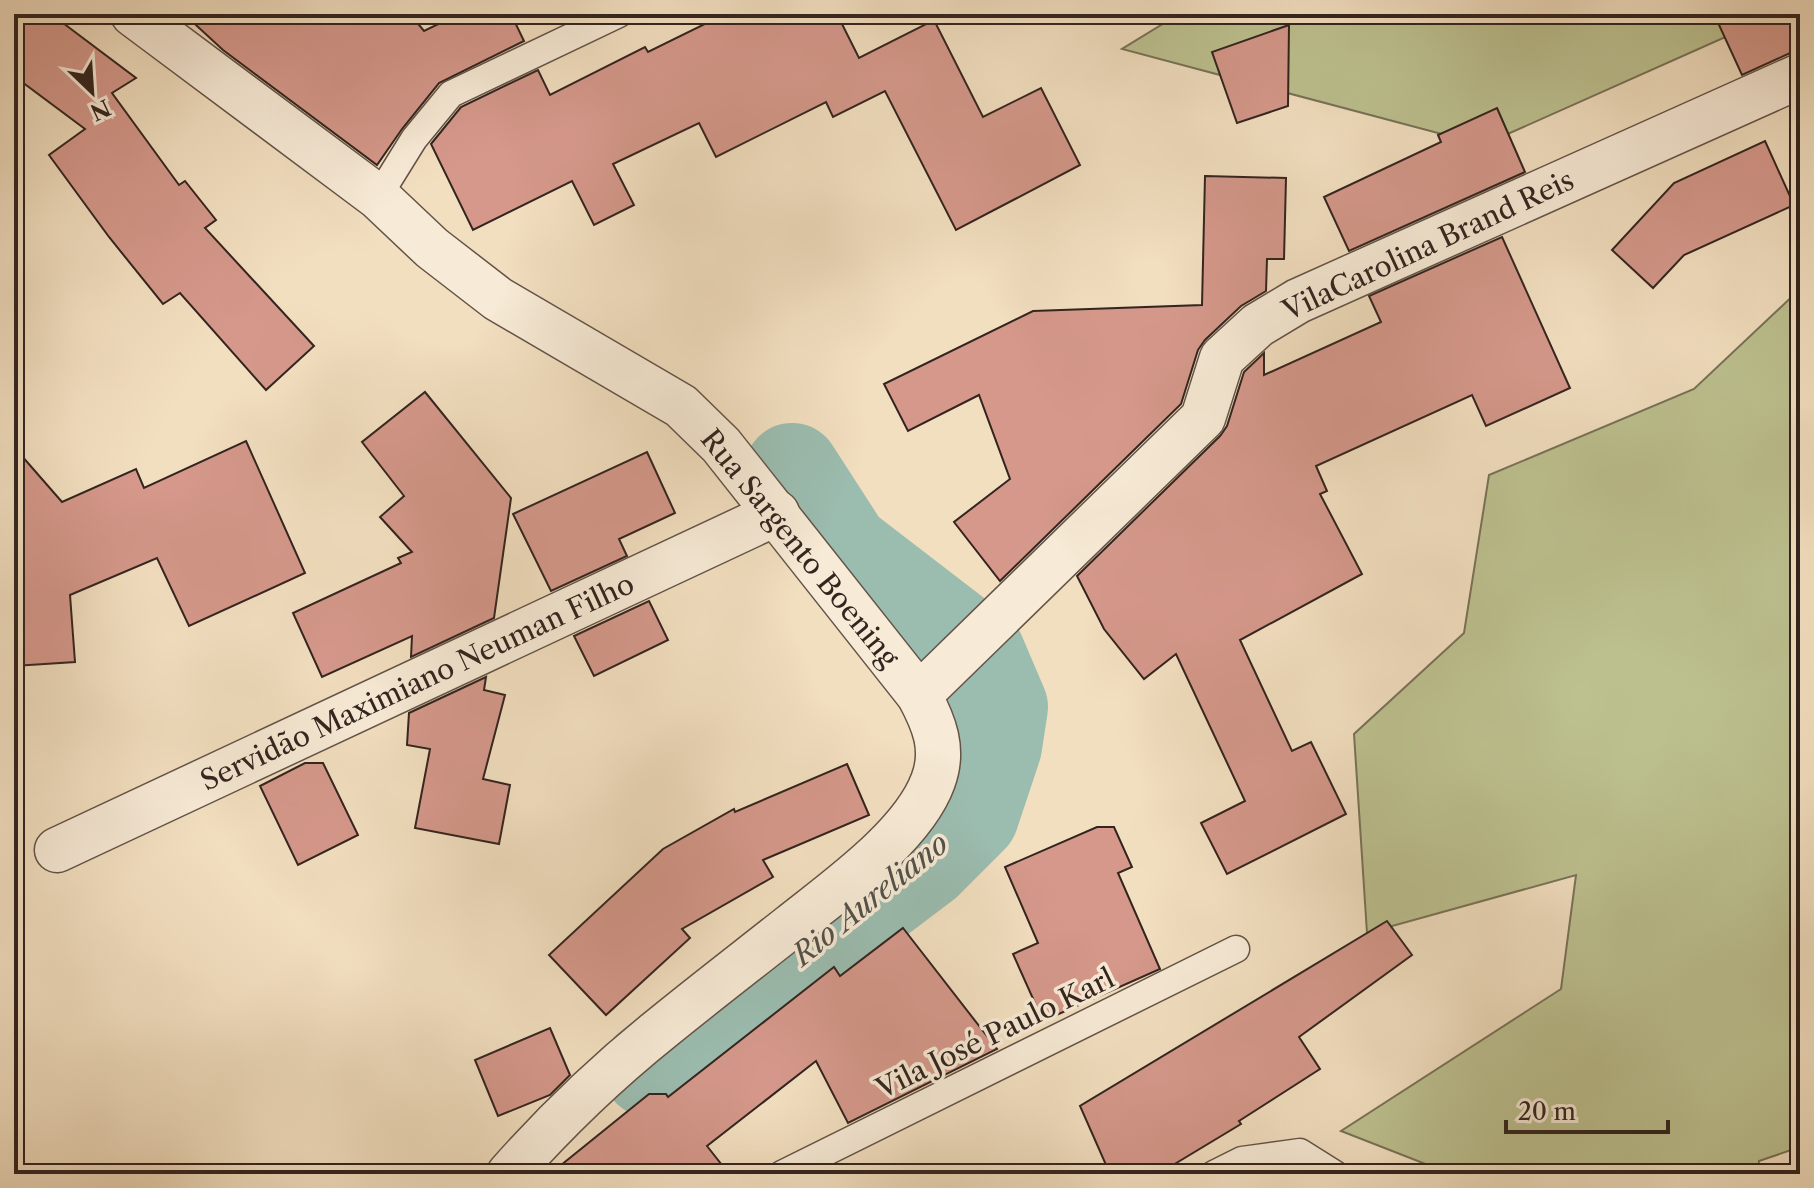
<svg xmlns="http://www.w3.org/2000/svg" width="1814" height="1188" font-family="'Libre Caslon Text',serif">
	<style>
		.green { fill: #bdc190; stroke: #787258; stroke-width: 2 }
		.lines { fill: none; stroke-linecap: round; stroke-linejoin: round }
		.river { stroke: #9bbdb0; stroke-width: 96 }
		.building { fill: #d5988b; stroke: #33241f; stroke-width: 2 }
		.service-casing { stroke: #635347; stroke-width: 29 }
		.minor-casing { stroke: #635347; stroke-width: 47 }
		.tertiary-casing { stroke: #635347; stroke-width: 47 }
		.service { stroke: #f7ead6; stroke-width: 26 }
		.minor { stroke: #f7ead6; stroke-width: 44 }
		.tertiary { stroke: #f7ead6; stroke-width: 44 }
		.labels { text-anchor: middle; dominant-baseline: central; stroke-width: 7; stroke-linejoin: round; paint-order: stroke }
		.street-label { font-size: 28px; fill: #33241f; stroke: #f7ead6 }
		.water-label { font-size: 30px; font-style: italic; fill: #52524a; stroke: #f7ead6 }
	</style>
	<rect width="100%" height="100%" fill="#f2dfc0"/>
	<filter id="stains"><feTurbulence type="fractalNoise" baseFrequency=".0025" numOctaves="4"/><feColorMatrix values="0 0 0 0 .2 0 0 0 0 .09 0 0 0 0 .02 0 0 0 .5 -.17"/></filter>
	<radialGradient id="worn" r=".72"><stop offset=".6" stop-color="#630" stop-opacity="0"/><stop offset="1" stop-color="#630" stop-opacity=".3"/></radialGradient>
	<g class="green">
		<path d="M1179 14H1777L1483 145 1122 49Z"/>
		<path d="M1800 289V1147L1759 1161 1758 1174H1451L1341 1131 1561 989 1576 875 1367 933 1354 734 1464 633 1489 475 1694 389Z"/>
	</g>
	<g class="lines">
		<path class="river" d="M650 1069 924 862 971 815 994 746 1000 707 977 653 843 550 792 471"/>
	</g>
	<g class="building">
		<path d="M14 14H51L136 78 112 93 179 185 185 181 216 220 205 228 314 346 266 390 180 293 163 304 109 237 49 155 85 129 14 76Z"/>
		<path d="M184 14H410L424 31 459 14H511L524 41 439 83 402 129 377 165 223 50Z"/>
		<path d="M725 14H837L859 58 934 20 983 117 1041 88 1080 165 956 230 885 91 833 117 826 102 716 157 699 123 613 164 634 205 594 225 572 181 473 230 431 144 461 107 538 70 550 95 645 47 648 52Z"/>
		<path d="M1714 14H1800V51L1790 53 1742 75Z"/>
		<path d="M1289 25 1288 106 1237 123 1212 52Z"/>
		<path d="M1497 108 1525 172 1349 251 1324 197 1441 142 1438 135Z"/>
		<path d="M1765 141 1794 205 1684 255 1653 288 1612 250 1674 183Z"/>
		<path d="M1205 176 1286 178 1284 259H1267L1266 291 1241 306 1205 340 1198 350 1181 404 1000 581 954 522 1010 479 979 395 908 431 884 384 1033 311 1202 305Z"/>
		<path d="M1502 237 1570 388 1486 426 1472 395 1316 466 1327 491 1320 494 1362 574 1240 640 1292 751 1311 742 1346 814 1227 874 1201 823 1245 801 1176 654 1144 679 1104 629 1077 576 1220 436 1227 426 1244 372 1264 353V375L1381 322 1369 296Z"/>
		<path d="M425 392 511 498 494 618 411 657 412 636 322 677 293 613 401 563 398 558 412 552 380 517 404 496 362 442Z"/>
		<path d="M246 441 305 573 189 626 157 558 70 595 75 662 14 666V447L62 502 136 469 144 488Z"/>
		<path d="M647 452 675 513 619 539 627 556 551 591 513 514Z"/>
		<path d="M649 601 668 640 594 676 574 636Z"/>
		<path d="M486 677 484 690 505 695 483 779 510 785 499 844 415 828 430 749 407 745 409 713Z"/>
		<path d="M305 763H323L358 835 298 865 260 786Z"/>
		<path d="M847 764 869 815 763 860 773 877 682 929 690 938 606 1015 549 955 663 849 734 809 735 812Z"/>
		<path d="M1097 827H1114L1132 867 1118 873 1160 969 1043 1021 1013 954 1038 943 1005 867Z"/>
		<path d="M1387 921 1412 955 1299 1037 1320 1069 1239 1121 1241 1124 1158 1174H1110L1080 1106Z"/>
		<path d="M903 928 997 1049 848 1123 816 1061 707 1146 729 1174H550L649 1094H666L668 1097 834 967 840 976Z"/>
		<path d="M550 1028 570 1075 550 1095 498 1116 475 1060Z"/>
	</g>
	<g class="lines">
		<defs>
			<g id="service">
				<path d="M378 197 414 139 451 94 619 14"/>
				<path d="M782 1174 1236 949"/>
				<path d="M1214 1174 1242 1160 1300 1152 1335 1174"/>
			</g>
			<g id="minor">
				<path d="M919 695 1203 418 1222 358 1258 325 1298 301 1800 76"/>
				<path d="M57 850 777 513"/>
			</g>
			<path id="tertiary" d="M133 14 378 197 432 248 498 299 681 406 721 445 919 695C934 723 945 749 933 781 913 836 836 890 791 926 748 960 705 993 662 1028 607 1072 556 1121 509 1174"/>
		</defs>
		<use href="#service" class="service-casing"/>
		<use href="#minor" class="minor-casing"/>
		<use href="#tertiary" class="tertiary-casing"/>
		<use href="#service" class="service"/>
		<use href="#minor" class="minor"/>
		<use href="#tertiary" class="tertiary"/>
	</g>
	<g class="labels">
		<g class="street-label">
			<text transform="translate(1428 245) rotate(-25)">VilaCarolina Brand Reis</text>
			<text transform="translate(800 548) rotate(51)">Rua Sargento Boening</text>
			<text transform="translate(417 682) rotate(-25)">Servidão Maximiano Neuman Filho</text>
			<text transform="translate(995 1033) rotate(-26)">Vila José Paulo Karl</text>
		</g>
		<g class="water-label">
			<text transform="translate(870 899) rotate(-39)">Rio Aureliano</text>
		</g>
	</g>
	<rect width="1814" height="1188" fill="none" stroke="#f2dfc0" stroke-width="48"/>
	<rect x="16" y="16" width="1782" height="1156" fill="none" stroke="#33241f" stroke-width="4"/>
	<rect x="24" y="24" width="1766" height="1140" fill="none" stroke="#33241f" stroke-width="2"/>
	<g transform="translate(92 92) rotate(155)" stroke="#f7ead6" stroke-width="6" paint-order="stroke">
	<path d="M0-6L14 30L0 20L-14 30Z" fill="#33241f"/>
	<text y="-12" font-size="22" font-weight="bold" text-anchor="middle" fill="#33241f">N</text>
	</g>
	<path d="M1506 1120v12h162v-12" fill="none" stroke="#33241f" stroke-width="4"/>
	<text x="1518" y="1120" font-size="24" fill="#33241f" stroke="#f7ead6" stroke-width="6" paint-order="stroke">20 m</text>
	<rect width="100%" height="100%" filter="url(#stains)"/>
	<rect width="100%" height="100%" fill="url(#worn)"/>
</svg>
